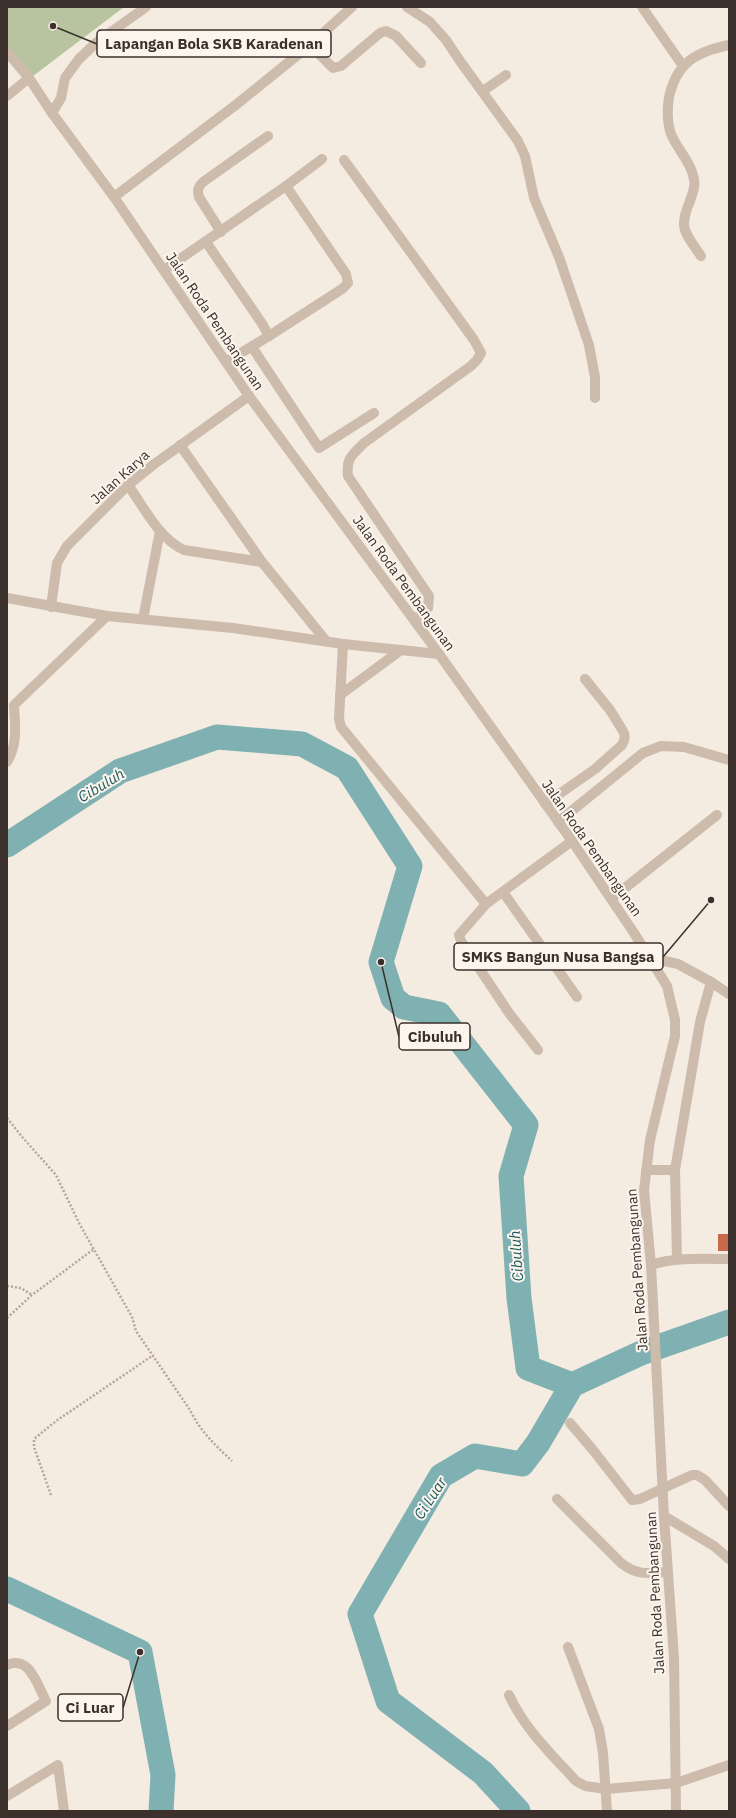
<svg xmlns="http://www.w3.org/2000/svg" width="736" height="1818" font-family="'IBM Plex Sans',sans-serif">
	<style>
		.green { fill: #b8c4a0 }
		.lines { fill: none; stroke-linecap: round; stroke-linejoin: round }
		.river { stroke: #7fb0b2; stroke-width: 25 }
		.building { fill: #c8694b }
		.path { stroke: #b9a596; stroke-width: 2.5; stroke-dasharray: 2 2; stroke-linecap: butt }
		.minor { stroke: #cdbbac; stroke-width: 10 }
		.labels { text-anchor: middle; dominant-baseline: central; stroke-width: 4; stroke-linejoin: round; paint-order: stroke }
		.street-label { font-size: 14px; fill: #3b302b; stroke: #fbf5ee }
		.water-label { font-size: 15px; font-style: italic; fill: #1f5a5e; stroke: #fbf5ee }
		.leader { fill: none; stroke: #3b302b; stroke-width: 1.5 }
		.callout-dot { fill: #3b302b; stroke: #fbf5ee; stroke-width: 1.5 }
		.callout { fill: #fbf5ee; stroke: #3b302b; stroke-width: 1.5 }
		.callout-label { font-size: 15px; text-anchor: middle; font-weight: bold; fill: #3b302b }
	</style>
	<rect width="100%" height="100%" fill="#f4ebe1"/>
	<path class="green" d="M7 7H124L33 76 7 46Z"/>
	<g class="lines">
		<g class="river">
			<path d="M7 845 120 771 217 737 302 744 347 768 410 866 381 962 393 998 404 1007 439 1014 526 1125 511 1176 519 1298 528 1368 572 1385"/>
			<path d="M7 1589 140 1652 163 1775 161 1811"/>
			<path d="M518 1811 483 1773 388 1701 360 1614 441 1476 475 1456 522 1464 538 1443 572 1385 641 1353 729 1322"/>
		</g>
	</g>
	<rect class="building" x="718" y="1234" width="11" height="17"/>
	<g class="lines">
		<g class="path">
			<path d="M7 1118 23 1138 56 1175 79 1223 132 1317 136 1331 190 1410C200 1431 215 1445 232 1461"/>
			<path d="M7 1286 21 1288 32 1295"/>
			<path d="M7 1318 32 1295 94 1249"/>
			<path d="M51 1495 34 1447V1439L56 1421 152 1356"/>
		</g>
		<g class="minor">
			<path d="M407 7 430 22 446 40 460 61 518 141 525 156 534 198 559 257 589 345 595 377V398"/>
			<path d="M642 7 683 66"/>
			<path d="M310 45 333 68 341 66 380 33 386 31 396 36 421 63"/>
			<path d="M7 52 29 78 52 113 114 197 249 396 439 654 572 841 634 933 667 986 675 1020V1036L650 1140 644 1190 651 1265 664 1516 674 1658 676 1811"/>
			<path d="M483 91 506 75"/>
			<path d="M7 96 29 78"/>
			<path d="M52 113 61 98 65 78 79 59 97 42 146 7"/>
			<path d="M344 160 474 340 481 353 477 360 471 366 364 443C352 455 346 458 348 476L429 596 428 608 414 620"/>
			<path d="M114 197 237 104 310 45 352 7"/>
			<path d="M221 232 199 197C197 190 198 187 203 182L268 136"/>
			<path d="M206 242 261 322 269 336 342 289 348 283 346 274 286 186"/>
			<path d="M701 256C685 232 678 229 690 201 692 194 696 187 694 180 692 163 677 149 671 134 667 122 667 110 669 97 677 62 696 52 729 45"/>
			<path d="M164 270 286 186 322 159"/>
			<path d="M252 347 319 448 374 413"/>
			<path d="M226 362 269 336"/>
			<path d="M180 445 262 562 326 641"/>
			<path d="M128 485C144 507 159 539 184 550L262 562"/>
			<path d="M7 598 107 616 233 628 343 644 439 654"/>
			<path d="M51 607 57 563 67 546 128 485 153 465 249 396"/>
			<path d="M143 619 160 531"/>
			<path d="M343 644 339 719 341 727 486 904"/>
			<path d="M340 695 401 650"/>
			<path d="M7 762C18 744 15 725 14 705L107 616"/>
			<path d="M545 804 595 769 622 745C625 740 626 736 623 731L610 710 585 679"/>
			<path d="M558 822 643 753 661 746 684 747 729 760"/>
			<path d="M503 892 577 997"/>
			<path d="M611 899 717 815"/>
			<path d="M651 958 678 964 711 982 729 994"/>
			<path d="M538 1050 509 1013 461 941 459 935 486 904 572 841"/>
			<path d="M646 1170H675"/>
			<path d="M677 1259 675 1170 700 1022 711 982"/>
			<path d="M651 1265C676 1257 703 1259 729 1259"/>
			<path d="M570 1423 593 1450 632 1500 640 1499 692 1475H697L705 1480 729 1506"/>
			<path d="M557 1499 621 1563C638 1576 647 1573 668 1572"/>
			<path d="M664 1516 714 1546 729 1559"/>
			<path d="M568 1647 599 1729 603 1753 607 1811"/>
			<path d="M7 1665C30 1655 37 1685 46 1701L7 1726"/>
			<path d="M509 1695C524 1728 552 1755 576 1781L585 1786 606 1789 676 1783 729 1765"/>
			<path d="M7 1796 58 1765 64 1811"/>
		</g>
	</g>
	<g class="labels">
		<g class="street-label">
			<text transform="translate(215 321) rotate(56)">Jalan Roda Pembangunan</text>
			<text transform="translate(120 477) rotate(-42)">Jalan Karya</text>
			<text transform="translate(404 583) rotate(54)">Jalan Roda Pembangunan</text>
			<text transform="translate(592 848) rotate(55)">Jalan Roda Pembangunan</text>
			<text transform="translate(637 1270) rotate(-94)">Jalan Roda Pembangunan</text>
			<text transform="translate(655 1593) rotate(-93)">Jalan Roda Pembangunan</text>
		</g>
		<g class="water-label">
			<text transform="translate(101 785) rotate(-31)">Cibuluh</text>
			<text transform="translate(516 1256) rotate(-94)">Cibuluh</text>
			<text transform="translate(430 1498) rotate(-57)">Ci Luar</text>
		</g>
	</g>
	<path class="leader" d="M53 26L97 44M711 900L663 957M381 962L399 1037M140 1652L123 1708"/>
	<g class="callout-dot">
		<circle cx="53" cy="26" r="4"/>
		<circle cx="711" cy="900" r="4"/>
		<circle cx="381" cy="962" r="4"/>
		<circle cx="140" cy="1652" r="4"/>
	</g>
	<g class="callout">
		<rect x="97" y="30" width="234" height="27" rx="4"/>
		<rect x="454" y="943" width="209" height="27" rx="4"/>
		<rect x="399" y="1023" width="71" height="27" rx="4"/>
		<rect x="58" y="1694" width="65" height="27" rx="4"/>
	</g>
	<g class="callout-label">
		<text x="214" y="49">Lapangan Bola SKB Karadenan</text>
		<text x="558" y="962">SMKS Bangun Nusa Bangsa</text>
		<text x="435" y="1042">Cibuluh</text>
		<text x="90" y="1713">Ci Luar</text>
	</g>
	<rect width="736" height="1818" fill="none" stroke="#3b302b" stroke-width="16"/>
</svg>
